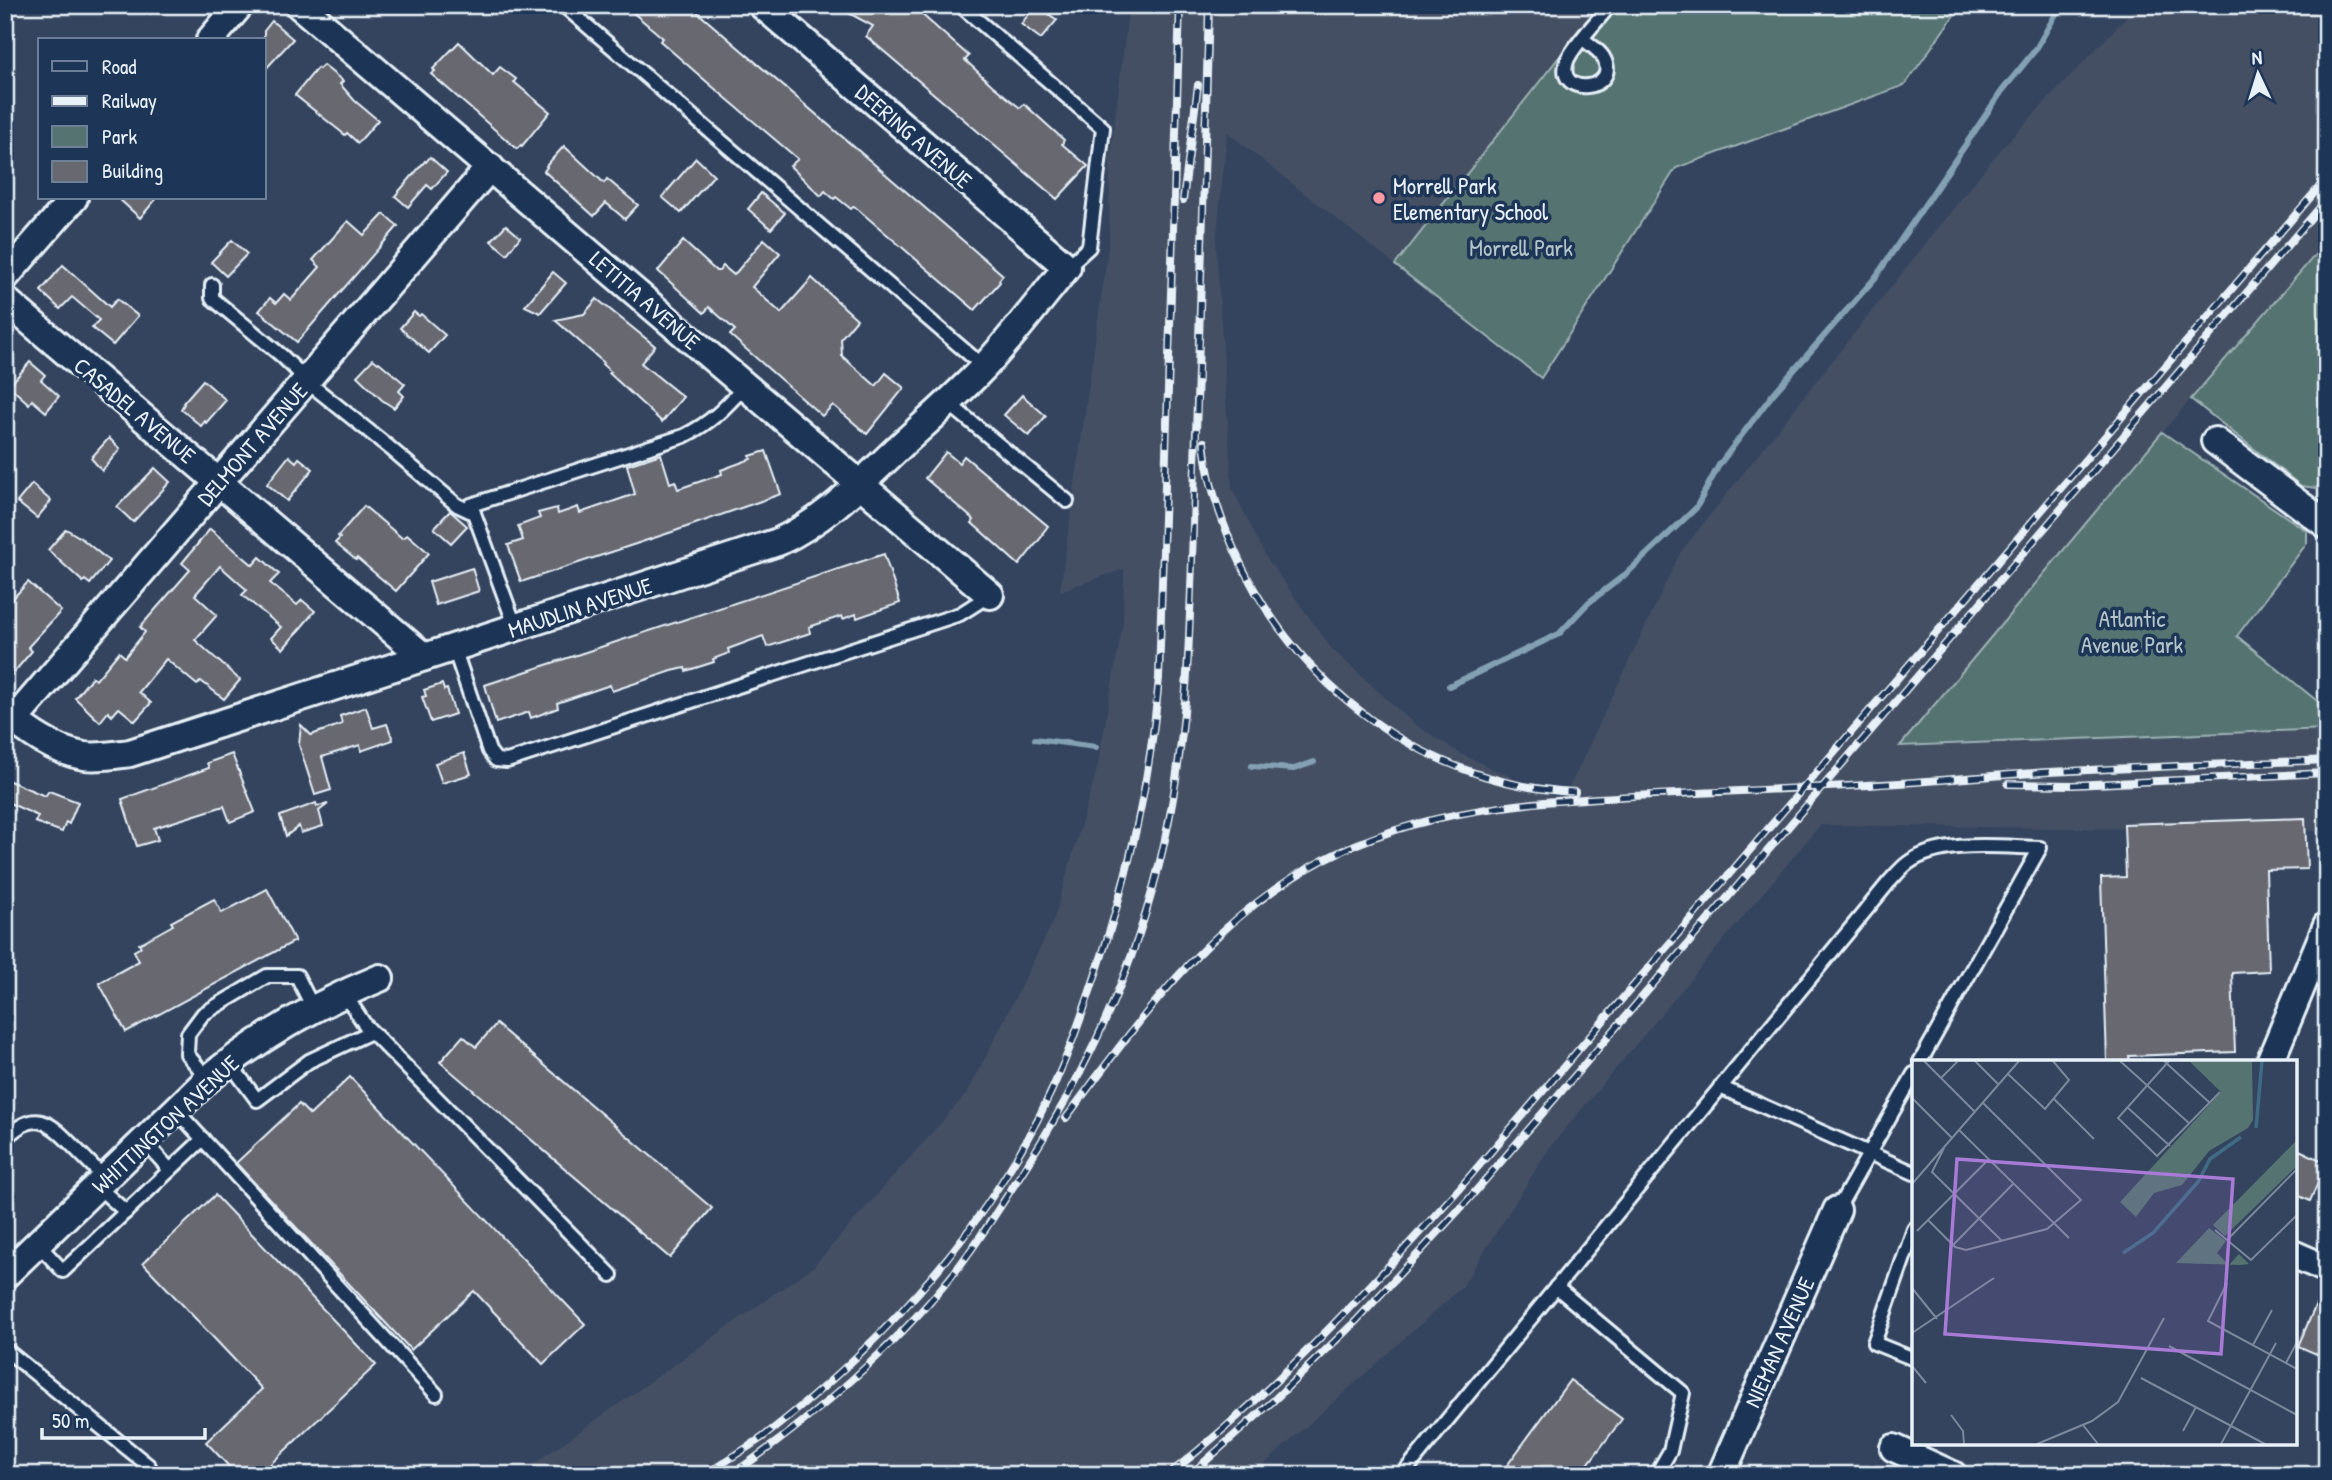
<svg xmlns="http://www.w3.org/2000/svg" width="2332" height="1480" font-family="'Patrick Hand',sans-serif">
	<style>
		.built { fill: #444f64 }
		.green { fill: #547371; stroke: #9eb2b4; stroke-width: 2 }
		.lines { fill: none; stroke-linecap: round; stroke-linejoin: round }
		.stream { stroke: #83a1b3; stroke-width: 6 }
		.building { fill: #686871; stroke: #e8f1f8; stroke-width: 2 }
		.lane-casing { stroke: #e8f1f8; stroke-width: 18 }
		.street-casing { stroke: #e8f1f8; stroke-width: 32 }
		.lane { stroke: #1d3557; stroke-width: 12 }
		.street { stroke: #1d3557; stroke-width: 26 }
		.rail-casing { stroke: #e8f1f8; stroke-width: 8 }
		.rail { stroke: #1d3557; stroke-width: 5; stroke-dasharray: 16; stroke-linecap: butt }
		.poi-dot { fill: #ff9aa2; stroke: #1d3557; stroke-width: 2.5 }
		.labels { text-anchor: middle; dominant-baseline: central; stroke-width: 7; stroke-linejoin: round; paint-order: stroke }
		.street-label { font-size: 23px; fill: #e8f1f8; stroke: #1d3557 }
		.poi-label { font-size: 23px; fill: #e8f1f8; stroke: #1d3557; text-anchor: start }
		.park-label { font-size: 23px; fill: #b4c5c9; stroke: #1d3557 }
		.inset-river { fill: none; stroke: #3f6b85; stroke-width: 3.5 }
		.inset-road { fill: none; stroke: #7c899c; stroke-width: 2 }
		.view { fill: #a77bd6; fill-opacity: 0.15; stroke: #a77bd6; stroke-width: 3.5 }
		.inset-edge { fill: none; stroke: #e8f1f8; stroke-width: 3.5 }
	</style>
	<rect width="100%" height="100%" fill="#34445f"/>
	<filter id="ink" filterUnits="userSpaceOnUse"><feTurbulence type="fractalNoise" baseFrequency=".0143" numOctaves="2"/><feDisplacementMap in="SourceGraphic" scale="14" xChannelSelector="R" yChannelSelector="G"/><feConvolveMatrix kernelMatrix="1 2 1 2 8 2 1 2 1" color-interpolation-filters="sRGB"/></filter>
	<g filter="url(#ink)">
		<path class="built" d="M1129 5H1600L1395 265 1227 132 1216 245 1232 488 1266 557 1331 648 1414 724 1461 754 1563 801 1680 553 1999 151 2138 5H2327V241L2171 422 1900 745 2327 729V831L1820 825 1550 1147 1462 1287 1252 1475H518L814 1266 968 1092 1053 922 1097 769 1123 622 1124 569 1060 591 1109 241 1110 160Z"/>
		<g class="green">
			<path d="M1600 5H1961L1905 85 1676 168 1541 378 1395 265Z"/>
			<path d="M2327 241V476L2316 488 2301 486 2191 399Z"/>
			<path d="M2162 432 2307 531V543L2237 636 2327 709V729L1900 746Z"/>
		</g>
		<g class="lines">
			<g class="stream">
				<path d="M1449 686 1559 634 1588 603 1626 574 1696 508 1719 465 1773 394 1875 278 2002 91 2036 49 2061 5"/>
				<path d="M1035 739 1096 747"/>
				<path d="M1252 766 1294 769 1314 762"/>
			</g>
		</g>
		<g class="building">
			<path d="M624 5H689L1003 275 999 280 1000 282 975 310 854 206 851 209 836 197 834 199 825 191 821 196 790 166 798 159 707 82 660 41 663 38Z"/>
			<path d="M834 5H911L969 56 965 60 992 85 1020 108 1024 104 1064 140 1062 144 1088 166 1057 199 866 36 873 26Z"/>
			<path d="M1036 5 1057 20 1041 39 1021 24Z"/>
			<path d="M272 21 293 39 264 71V31Z"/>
			<path d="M459 42 493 75 500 67 516 79 514 82 550 112 522 146 521 145 517 149 431 74 435 71 433 69Z"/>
			<path d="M323 65 343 81 340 84 355 101 378 120 358 143 347 133 345 135 295 95 317 68 319 69Z"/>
			<path d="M564 146 604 183 607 179 638 205 625 219 606 203 594 216 544 171 547 167 546 166Z"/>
			<path d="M430 157 447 172 432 189 427 185 408 207 395 196 425 161 426 162Z"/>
			<path d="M696 158 714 175 681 213 662 197Z"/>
			<path d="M761 193 785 213 771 229 748 209Z"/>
			<path d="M118 198H157L140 218Z"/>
			<path d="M384 214 398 226 297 342 259 311 270 298 276 303 284 294 291 300 320 267 313 260 348 221 364 235Z"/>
			<path d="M506 225 520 237 507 254 491 241Z"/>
			<path d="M764 239 780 253 752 287 781 313 812 278 857 319 841 338 842 356 876 386 886 373 904 388 867 434 833 405 822 416 730 335 735 330 709 307 704 313 658 271 683 241 716 271H719L723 266 734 275Z"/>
			<path d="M232 240 247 254 226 276 211 262Z"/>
			<path d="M63 265 110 307 117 299 138 316 113 345 92 328 99 320 72 297 60 309 41 291Z"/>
			<path d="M553 272 566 283 540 313 525 306Z"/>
			<path d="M597 299 655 346 641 363 683 397 662 422 609 373 611 372 602 364 603 362 555 320 584 314Z"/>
			<path d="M414 312 419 316 421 314 445 335 429 353 400 328Z"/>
			<path d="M373 359 378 363 379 362 405 384 399 391 404 396 394 408 382 400 357 376Z"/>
			<path d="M30 362 45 375 41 380 59 396 46 412 32 400 29 404 9 386Z"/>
			<path d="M203 380 226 400 206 423 205 421 201 426 181 409 184 404 183 403Z"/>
			<path d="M1022 395 1046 416 1029 436 1004 415Z"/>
			<path d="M109 438 120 449 102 471 91 458Z"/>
			<path d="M766 451 781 494 675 531 521 582 508 545 523 540 518 526 540 518 538 513 557 508 558 514 578 507 580 513 635 494 627 465 661 454 670 483 675 481 678 489 722 474 721 470 751 459 750 456Z"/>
			<path d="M946 452 959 463 964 456 1048 526 1042 534 1043 535 1019 565 972 523 974 520 925 478Z"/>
			<path d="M289 456 296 462 299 458 313 469 287 501 267 484Z"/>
			<path d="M155 468 170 482 133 522 117 507Z"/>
			<path d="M32 484 51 501 37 518 17 502Z"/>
			<path d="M364 506 402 538 408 535 429 553 396 591 357 558 356 560 335 543 340 538 338 536Z"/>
			<path d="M450 511 467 526 451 543 434 528Z"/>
			<path d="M66 529 81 538 109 561 90 584 85 580 83 582 48 550Z"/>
			<path d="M210 529 253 565 260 557 279 574 270 583 297 605 302 600 315 611 283 649 271 638 281 627 242 595 247 590 220 566 195 595 217 615 195 640 240 680 224 699 201 681 197 685 166 659 139 692 151 703 135 721 119 708 112 716 108 712 100 722 75 698 92 677 96 680 119 652 125 657 145 632 140 627 190 570 182 563Z"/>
			<path d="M884 554 900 603 857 618 856 614 843 619 842 616 809 627 810 633 767 647 763 636 728 649 729 653 713 659 714 662 686 671 685 668 672 671 612 691 610 685 557 703 558 708 531 718 529 712 496 723 485 685Z"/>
			<path d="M472 568 479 591 436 605 429 582Z"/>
			<path d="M28 582 61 611 28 647 32 651 5 683V607Z"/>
			<path d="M442 684 444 690 447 689 455 714 431 722 422 697 426 696 424 690Z"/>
			<path d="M366 707 373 728 387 724 393 740 361 751 360 745 322 757 331 790 315 795 299 745 301 725 311 735 342 724 340 716Z"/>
			<path d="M464 753 471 774 442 783 435 763Z"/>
			<path d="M232 754 255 812 230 822 224 806 154 828 158 840 137 846 122 799 209 768 207 763Z"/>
			<path d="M5 779 45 796 49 791 78 802 69 824 66 822 62 832 35 822 38 816 5 801Z"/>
			<path d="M316 803 317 806 328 804 319 811 323 826 301 833 299 826 286 836 280 816Z"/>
			<path d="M2305 818 2307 869 2266 870 2269 971 2232 973 2235 1052 2129 1056 2130 1062H2107L2101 878 2126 877 2124 824Z"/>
			<path d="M267 889 295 941 126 1032 99 983 139 961 134 951 141 947 139 944 173 925 171 922 214 899 222 913Z"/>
			<path d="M496 1024 712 1208 670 1258 440 1062 463 1036 476 1047Z"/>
			<path d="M350 1077 585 1324 543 1364 474 1291 411 1350 236 1163 299 1104 310 1115Z"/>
			<path d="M2295 1148 2327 1163 2310 1201 2295 1194Z"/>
			<path d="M215 1195 376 1365 259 1475H237L206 1442 262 1389 143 1263Z"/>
			<path d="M2325 1284 2327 1342 2321 1356 2298 1346Z"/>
			<path d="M1570 1380 1622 1419 1580 1475H1500Z"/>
		</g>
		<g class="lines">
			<defs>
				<g id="lane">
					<path d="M563 5 984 367"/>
					<path d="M960 5 1103 128 1089 247 1067 267"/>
					<path d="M1583 39C1589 44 1599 50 1603 57 1623 91 1554 99 1567 61 1572 47 1600 18 1610 5"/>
					<path d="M212 285V298L282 356 315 388 390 448 457 505 474 513"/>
					<path d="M947 402 1067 501"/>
					<path d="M516 628 471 505 684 436C712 422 725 408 745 386"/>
					<path d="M454 648 489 751 496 760 507 761 960 614 990 595"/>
					<path d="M344 993 365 1025 611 1275"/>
					<path d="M229 1062 257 1100 309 1061 371 1032"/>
					<path d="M208 1079 187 1054 188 1034 203 1014 267 976H297L313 1008"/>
					<path d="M1720 1087 1914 1173"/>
					<path d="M176 1110 436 1394"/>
					<path d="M5 1139C35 1108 50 1122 74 1147 84 1157 95 1168 105 1179"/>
					<path d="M144 1141 170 1170"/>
					<path d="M97 1186 126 1212"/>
					<path d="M1837 1210 1914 1074"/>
					<path d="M1914 1229 1874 1343 1914 1359"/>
					<path d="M38 1244 63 1271 203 1139"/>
					<path d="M1556 1287 1683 1393 1670 1451 1656 1475"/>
					<path d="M5 1349 149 1466 152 1475"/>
					<path d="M1402 1475 1889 882C1895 876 1901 868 1908 863 1941 839 2001 847 2040 848L1920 1062"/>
				</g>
				<g id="street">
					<path d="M299 5 990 595"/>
					<path d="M210 40 240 5"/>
					<path d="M5 277 74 198"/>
					<path d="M5 300 424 657"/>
					<path d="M2215 441 2327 525"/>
					<path d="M5 713C28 732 54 751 84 756 99 758 115 755 130 753L778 542C824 521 859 485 895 451 925 423 957 396 985 366 1014 335 1040 300 1067 267L762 5"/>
					<path d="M14 720 490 167"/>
					<path d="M2270 1062 2327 925"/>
					<path d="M2295 1255 2327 1269"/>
					<path d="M5 1275 208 1079C261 1036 316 1004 380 978"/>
					<path d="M1894 1448 1953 1475"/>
					<path d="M1721 1475 1837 1210"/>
				</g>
			</defs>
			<use href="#lane" class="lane-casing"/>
			<use href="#street" class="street-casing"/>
			<use href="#lane" class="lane"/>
			<use href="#street" class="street"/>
			<defs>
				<g id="rail">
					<path d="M1183 200 1198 85"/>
					<path d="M1204 442C1207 479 1219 515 1234 549 1293 685 1425 785 1575 792"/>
					<path d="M2008 784 2073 785 2327 773"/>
					<path d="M1066 1118C1141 1018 1208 921 1323 860 1421 809 1525 802 1633 796 1705 792 1777 789 1848 786 1915 783 1982 776 2049 772 2142 767 2234 764 2327 760"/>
					<path d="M705 1475C724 1462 744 1450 763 1437 890 1339 1003 1212 1064 1062 1079 1026 1091 989 1103 952 1132 862 1151 773 1159 678L1180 5"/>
					<path d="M731 1475C811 1420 893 1349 954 1273 976 1245 995 1215 1014 1185 1084 1078 1136 970 1164 844 1190 729 1190 612 1194 495 1200 332 1204 168 1209 5"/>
					<path d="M1168 1475C1275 1391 1367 1291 1458 1190L2327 178"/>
					<path d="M1190 1475 1273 1401 1356 1321 1468 1200 2327 199"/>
				</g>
			</defs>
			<use href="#rail" class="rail-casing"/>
			<use href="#rail" class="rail"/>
		</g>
	</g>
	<circle class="poi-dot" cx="1379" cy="198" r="7"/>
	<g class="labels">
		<g class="street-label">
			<text transform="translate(914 136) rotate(41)">DEERING AVENUE</text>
			<text transform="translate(645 300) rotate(41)">LETITIA AVENUE</text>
			<text transform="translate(135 410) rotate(40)">CASADEL AVENUE</text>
			<text transform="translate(252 444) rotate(-49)">DELMONT AVENUE</text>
			<text transform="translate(580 607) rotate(-18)">MAUDLIN AVENUE</text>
			<text transform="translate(165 1124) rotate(-43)">WHITTINGTON AVENUE</text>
			<text transform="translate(1779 1342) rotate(-66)">NIEMAN AVENUE</text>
		</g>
		<g class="poi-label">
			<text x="1393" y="185">Morrell Park<tspan x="1393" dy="26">Elementary School</tspan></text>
		</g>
		<g class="park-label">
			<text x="1521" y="247">Morrell Park</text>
			<text x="2132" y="618">Atlantic<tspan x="2132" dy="26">Avenue Park</tspan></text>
		</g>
	</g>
	<g transform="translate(1912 1060)">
		<rect width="385" height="385" fill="#34445f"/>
		<path d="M277 1H340L341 60 336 68 297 91 270 125 242 133 224 157 208 142 309 32ZM385 80V106L313 176 301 165ZM297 168 314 181 305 193 317 205 327 194 337 204 328 205 264 203Z" fill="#547371"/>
		<path class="inset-river" d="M344 68 350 1M211 193 241 173 286 122 298 99 329 77"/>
		<path class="inset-road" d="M12 1 63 52M63 1 87 25M208 1 278 64M252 1 298 43M257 1 206 58 245 96 308 32M96 14 133 49 157 20 141 1M29 18 46 1M0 38 40 78M142 39 182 79M215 47 258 86M47 70 157 178M32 88 20 112 90 181M0 124 107 1M16 160 43 187 54 190 135 169 169 140 71 43M303 170 339 200 385 155M5 171 77 99M315 180 385 109M41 185 102 123M315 223 296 261 385 309M0 228 25 259M0 273 82 218M341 285 360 250M257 286 385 355M374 303 385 282M0 306 14 323M229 318 353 384M39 355 51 371 52 384M171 365 186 384M271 371 284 347M125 384 180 361 206 342 252 258M309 384 364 283"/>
		<path class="view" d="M45 99 321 119 309 294 33 274Z"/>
		<rect width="385" height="385" class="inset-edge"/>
	</g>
	<rect width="2332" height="1480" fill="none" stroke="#1d3557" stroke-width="28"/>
	<rect x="14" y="14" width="2304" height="1452" fill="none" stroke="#e8f1f8" stroke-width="2.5" filter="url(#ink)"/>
	<rect x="38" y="38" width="228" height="161" fill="#1d3557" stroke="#6e8097" stroke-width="2"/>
	<rect x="52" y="61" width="35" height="10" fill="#1d3557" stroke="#6e8097" stroke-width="2"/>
	<text x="102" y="74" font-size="21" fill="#e8f1f8">Road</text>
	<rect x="52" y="96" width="35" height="10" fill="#e8f1f8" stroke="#6e8097" stroke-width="2"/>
	<text x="102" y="108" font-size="21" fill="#e8f1f8">Railway</text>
	<rect x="52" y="126" width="35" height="21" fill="#547371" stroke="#6e8097" stroke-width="2"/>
	<text x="102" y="144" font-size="21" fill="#e8f1f8">Park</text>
	<rect x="52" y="161" width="35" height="21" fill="#686871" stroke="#6e8097" stroke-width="2"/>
	<text x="102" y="178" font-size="21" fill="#e8f1f8">Building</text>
	<g transform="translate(2258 74) rotate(356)" stroke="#1d3557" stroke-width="5" paint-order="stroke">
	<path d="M0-5L12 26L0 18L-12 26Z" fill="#e8f1f8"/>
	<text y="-10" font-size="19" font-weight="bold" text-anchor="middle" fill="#e8f1f8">N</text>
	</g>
	<path d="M42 1428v10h163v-10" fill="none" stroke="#e8f1f8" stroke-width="3.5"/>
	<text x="52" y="1428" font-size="21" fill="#e8f1f8" stroke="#1d3557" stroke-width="5" paint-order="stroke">50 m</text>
</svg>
